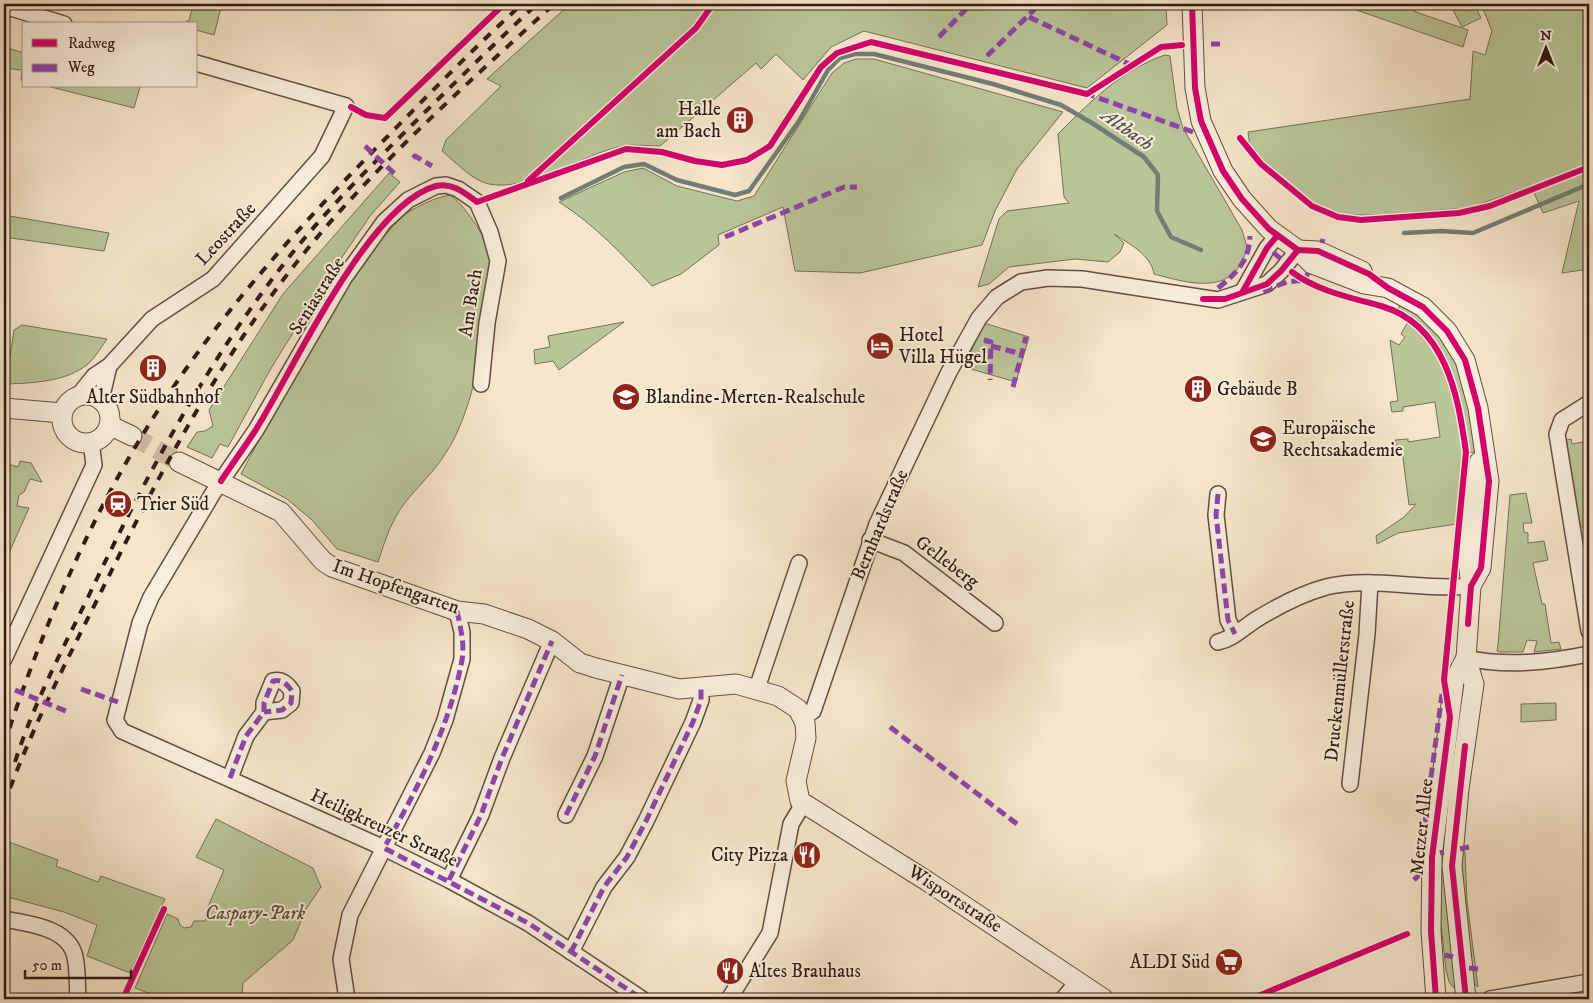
<svg xmlns="http://www.w3.org/2000/svg" width="1593" height="1003" font-family="'IM FELL DW Pica',serif">
	<style>
		.green { fill: #bac69a; stroke: #757056 }
		.lines { fill: none; stroke-linecap: round; stroke-linejoin: round }
		.stream { stroke: #717d75; stroke-width: 4.5 }
		.tertiary-tunnel { stroke: #cebda6; stroke-width: 19; stroke-dasharray: 19 9; stroke-linecap: butt }
		.minor-casing { stroke: #624e40; stroke-width: 18 }
		.tertiary-casing { stroke: #624e40; stroke-width: 21 }
		.minor { stroke: #f9efdd; stroke-width: 15 }
		.tertiary { stroke: #f9efdd; stroke-width: 19 }
		.rail { stroke: #301b11; stroke-width: 4; stroke-dasharray: 9 9; stroke-linecap: butt }
		.quiet { stroke: #8e44ad; stroke-width: 5; stroke-dasharray: 10 5; stroke-linecap: butt }
		.cycleway-casing { stroke: #f9efdd; stroke-width: 9 }
		.cycleway { stroke: #d6006c; stroke-width: 6 }
		.labels { text-anchor: middle; dominant-baseline: central; stroke-width: 4; stroke-linejoin: round; paint-order: stroke }
		.poi-label { font-size: 19px; fill: #301b11; stroke: #f9efdd; text-anchor: start }
		.street-label { font-size: 19px; fill: #301b11; stroke: #f9efdd }
		.park-label { font-size: 19px; font-style: italic; fill: #594e3a; stroke: #f9efdd }
		.water-label { font-size: 20px; font-style: italic; fill: #56544b; stroke: #f9efdd }
	</style>
	<rect width="100%" height="100%" fill="#f6e6cb"/>
	<filter id="stains"><feTurbulence type="fractalNoise" baseFrequency=".004" numOctaves="4"/><feColorMatrix values="0 0 0 0 .2 0 0 0 0 .09 0 0 0 0 .02 0 0 0 .5 -.17"/></filter>
	<radialGradient id="worn" r=".72"><stop offset=".6" stop-color="#630" stop-opacity="0"/><stop offset="1" stop-color="#630" stop-opacity=".3"/></radialGradient>
	<g class="green">
		<path d="M193 4H222L214 35 196 30V24H185L186 21H189Z"/>
		<path d="M570 4H1166L1167 25 1087 88 864 31 831 47 803 80 776 54 761 69 756 63 660 146C648 146 633 144 622 146 584 154 527 192 489 184 471 180 456 162 442 151L446 140 501 86 487 79Z"/>
		<path d="M1339 4H1427L1413 11 1468 30 1463 47Z"/>
		<path d="M1450 4H1474L1481 18 1462 27Z"/>
		<path d="M1481 4H1589V269L1562 273 1579 201 1543 213 1531 186 1469 208 1376 215H1346L1319 206 1279 176 1250 147 1248 132 1470 99 1473 51 1485 55 1492 31Z"/>
		<path d="M4 47 24 53V81L21 80 22 70 4 68Z"/>
		<path d="M1165 55 1170 56 1177 108 1183 128 1242 230 1247 247C1236 297 1191 284 1154 274 1151 255 1130 244 1114 234L1124 243 1120 252 1108 262 1075 259 1009 267 989 284 978 287 999 219 1007 211 1069 203 1064 197 1058 134C1090 102 1121 70 1165 55Z"/>
		<path d="M856 59H874L1063 112 1017 169 995 211 982 245 860 273 795 271 783 207 718 235 719 245 681 274 652 286C623 255 595 225 559 202L624 172 643 168 677 186 737 201 754 196 832 73 844 63Z"/>
		<path d="M47 86H137L140 87 134 108Z"/>
		<path d="M389 173 400 182 370 216 319 291 270 370 228 447 220 444 212 458 187 447 197 432 205 431 213 426 209 410 283 294Z"/>
		<path d="M449 195C463 201 487 240 492 256 495 264 475 380 471 394 465 414 457 437 445 454 434 472 417 487 404 504 391 521 385 541 378 562L337 549 312 520 287 499 241 474C280 401 318 325 368 259 379 243 392 224 407 213 419 205 435 198 449 195Z"/>
		<path d="M4 215 97 231 109 233 104 251 4 237Z"/>
		<path d="M1401 304C1460 339 1471 387 1475 452L1464 453 1456 524 1398 533 1377 544 1376 536 1404 517 1416 504 1409 505 1402 450 1397 451 1395 440 1408 439V442L1440 437 1435 402 1403 407V411L1392 412 1390 402 1398 401 1390 340 1399 345 1405 337 1401 334 1410 318 1397 310Z"/>
		<path d="M624 322 559 370 553 361 535 364 534 350 550 347 548 336Z"/>
		<path d="M984 323 1029 337 1016 382 964 367Z"/>
		<path d="M22 325 107 339C101 347 96 357 88 364 66 382 33 383 6 384L14 330Z"/>
		<path d="M1571 439 1572 444 1588 441 1589 445V526L1580 527 1566 440Z"/>
		<path d="M5 458 9 459 8 464 18 467 20 461 31 463 42 482 30 479 24 492 19 495 17 506 29 508 4 564Z"/>
		<path d="M1526 493 1532 523H1523L1524 532 1528 533V543L1544 541 1548 560 1533 563 1542 604H1545L1551 643 1559 642 1561 649 1534 652 1537 641 1527 640 1523 652H1499L1497 651 1498 645 1510 495Z"/>
		<path d="M1458 689 1469 690 1468 699 1460 706 1453 777 1456 987 1454 988 1449 982 1446 970 1440 916 1439 870Z"/>
		<path d="M1556 703V720L1521 722V704Z"/>
		<path d="M216 819 313 868 321 887 306 909 293 940 243 983 242 999H164L135 988 167 914 178 919 180 925 184 928 191 927 194 921H205L208 913 206 911 224 870 196 857Z"/>
		<path d="M9 842 58 860 56 866 98 882 101 876 165 899 130 973 87 956 97 925 64 912 4 896V855Z"/>
		<path d="M1462 850 1465 852 1467 901 1478 987 1473 983 1460 883Z"/>
	</g>
	<g class="lines">
		<g class="stream">
			<path d="M561 198 624 167 644 164 677 180 712 189 735 195 749 191 799 121 828 70 840 58 855 54H874L993 84 1061 105 1092 123 1144 157 1158 175 1157 211 1171 237 1201 250"/>
			<path d="M1404 233 1441 231 1473 233 1589 184"/>
		</g>
		<path class="tertiary-tunnel" d="M132 436 179 462"/>
		<defs>
			<g id="minor">
				<path d="M4 6 64 24"/>
				<path d="M1243 291 1267 248 1277 236"/>
				<path d="M481 384 487 323 498 261 490 232 477 202 458 189 446 185 436 186 408 200 384 222 344 278 256 430 213 493 151 597 140 623 115 720 122 731 384 848 449 880 528 923 642 999"/>
				<path d="M78 396 94 376 109 366 152 319 213 279 322 156 346 106 196 63"/>
				<path d="M101 400 109 366"/>
				<path d="M1589 403 1562 420 1557 434 1589 631"/>
				<path d="M1218 494 1216 515 1228 620 1235 634"/>
				<path d="M870 540 904 553 995 623"/>
				<path d="M1218 642C1233 639 1244 627 1257 619 1278 606 1301 594 1326 587 1374 576 1423 591 1471 586"/>
				<path d="M1466 658C1507 667 1549 662 1589 654"/>
				<path d="M4 659 94 465 91 442"/>
				<path d="M757 688 799 563"/>
				<path d="M803 718 813 711 877 524 949 372 979 318 997 297 1021 282 1048 278 1082 279 1218 300 1267 284 1281 271 1298 250"/>
				<path d="M230 778 246 736 264 712V703L273 681C282 679 287 684 292 691L291 703 282 710 264 712"/>
				<path d="M1350 784 1367 634 1370 583"/>
				<path d="M566 815 595 756 622 675"/>
				<path d="M449 880 481 815 502 758 552 641"/>
				<path d="M4 919C28 924 69 927 75 957 78 970 77 986 78 999"/>
				<path d="M571 952 604 887 627 857 646 821 693 722 701 700V689"/>
				<path d="M347 999 341 959 350 915 432 753 445 720 462 659V632L457 611"/>
				<path d="M729 999 770 933 791 824 803 804"/>
				<path d="M1063 999 1078 981"/>
				<path d="M1490 999 1589 982"/>
			</g>
			<g id="tertiary">
				<path d="M1192 4 1195 88 1201 121 1223 171 1242 199 1269 229 1298 250 1312 264 1364 284 1388 288 1423 307 1447 331 1465 360 1478 408 1489 481 1481 568 1471 586"/>
				<path d="M1298 250 1318 251 1362 271"/>
				<circle cx="86" cy="419" r="24"/>
				<path d="M4 408 62 413"/>
				<path d="M109 425 132 436"/>
				<path d="M179 462 281 512 323 561 332 567 457 611 484 614 528 629 552 641 580 663 596 668 679 689 736 684 778 696 798 709 805 723 806 738 796 781 800 801 927 881 1104 999"/>
				<path d="M1436 999 1431 931 1432 857 1454 681 1466 658"/>
				<path d="M1466 999 1452 866 1459 789 1474 684 1466 658 1471 586 1468 562 1479 462"/>
			</g>
		</defs>
		<use href="#minor" class="minor-casing"/>
		<use href="#tertiary" class="tertiary-casing"/>
		<use href="#minor" class="minor"/>
		<use href="#tertiary" class="tertiary"/>
		<g class="rail">
			<path d="M4 745C38 639 90 517 150 423 216 317 300 225 388 136 432 91 476 46 522 4"/>
			<path d="M15 762C34 702 64 647 91 591 146 476 207 362 286 261 328 207 378 159 426 111 463 75 499 39 537 4"/>
			<path d="M4 805C29 734 64 666 98 598 158 476 222 353 309 247 380 161 471 80 554 4"/>
		</g>
		<g class="quiet">
			<path d="M1029 17 1131 65"/>
			<path d="M939 37 971 4"/>
			<path d="M1211 44H1220"/>
			<path d="M987 56 1040 4"/>
			<path d="M1085 93 1193 132"/>
			<path d="M365 146 396 175"/>
			<path d="M413 158 415 156 432 166"/>
			<path d="M725 237 844 187H857"/>
			<path d="M1322 243 1323 239"/>
			<path d="M1273 252 1282 260"/>
			<path d="M1218 288C1237 273 1249 261 1250 236"/>
			<path d="M1263 291 1287 282 1305 280 1308 273"/>
			<path d="M987 338 986 341 991 342 990 380"/>
			<path d="M991 346 1022 354"/>
			<path d="M1013 387 1026 337"/>
			<path d="M1218 494 1216 515 1228 620 1235 634"/>
			<path d="M457 611C460 626 465 644 462 660 450 726 417 790 384 848L528 923 642 999"/>
			<path d="M4 682 7 686"/>
			<path d="M81 689 118 702"/>
			<path d="M15 690 68 712"/>
			<path d="M890 727 1017 824"/>
			<path d="M230 778 246 736 264 712V703L273 681C282 679 287 684 292 691L291 703 282 710 264 712"/>
			<path d="M566 815 595 756 622 675"/>
			<path d="M1460 849 1469 847"/>
			<path d="M1440 853 1444 852"/>
			<path d="M449 880 481 815 502 758 552 641"/>
			<path d="M1414 880 1418 876 1442 694"/>
			<path d="M571 952 604 887 627 857 646 821 693 722 701 700V689"/>
			<path d="M1445 955 1453 957"/>
			<path d="M1469 968 1478 969"/>
		</g>
		<defs>
			<g id="cycleway">
				<path d="M1192 4 1195 88 1201 121 1223 171 1242 199 1269 229 1298 250 1318 251 1369 274 1388 288 1423 307 1447 331 1465 360 1478 408 1489 481 1481 568 1471 586 1468 624"/>
				<path d="M351 107 366 115 385 118 504 4"/>
				<path d="M1240 138 1261 164 1312 206 1338 217 1361 220 1459 213 1490 206 1589 167"/>
				<path d="M528 181 696 28 713 4"/>
				<path d="M1292 272C1317 291 1352 298 1381 306 1446 325 1458 395 1466 452L1444 680 1450 717 1432 857 1431 931 1436 999"/>
				<path d="M1243 291 1267 248 1277 236"/>
				<path d="M1203 299H1225L1267 284 1281 271 1298 250"/>
				<path d="M221 481C232 464 244 448 255 431 293 371 368 204 436 186 452 182 465 193 477 202L626 149 662 152 695 161 722 165 747 160 770 146 821 67 837 53 871 42 1087 94 1161 47 1182 45"/>
				<path d="M1465 746 1452 866 1466 999"/>
				<path d="M123 999 164 909"/>
				<path d="M1251 999 1407 934"/>
			</g>
		</defs>
		<use href="#cycleway" class="cycleway-casing"/>
		<use href="#cycleway" class="cycleway"/>
	</g>
	<defs>
		<symbol id="building-disc" viewBox="-11 -11 22 22"><circle r="9.5" fill="#8f2418" stroke="#f9efdd"/><path d="M-4-6H4V6H1V3H-1V6H-4ZM-2.5-4.3h1.7v1.8h-1.7ZM.8-4.3h1.7v1.8H.8ZM-2.5-1h1.7V.8h-1.7ZM.8-1h1.7V.8H.8Z" fill="#fff"/></symbol>
		<symbol id="hotel-disc" viewBox="-11 -11 22 22"><circle r="9.5" fill="#8f2418" stroke="#f9efdd"/><path d="M-6-4.5h1.5V1H6V5H4.5V3h-9V5H-6ZM-4 0a1.8 1.8 0 1 1 3.6 0ZM.5 0V-2.5h3Q6-2.5 6 0Z" fill="#fff"/></symbol>
		<symbol id="school-disc" viewBox="-11 -11 22 22"><circle r="9.5" fill="#8f2418" stroke="#f9efdd"/><path d="M0-5L7-2L0 1L-7-2ZM-4 1L0 2.5L4 1V4Q0 6-4 4Z" fill="#fff"/></symbol>
		<symbol id="university-disc" viewBox="-11 -11 22 22"><circle r="9.5" fill="#8f2418" stroke="#f9efdd"/><path d="M0-5L7-2L0 1L-7-2ZM-4 1L0 2.5L4 1V4Q0 6-4 4Z" fill="#fff"/></symbol>
		<symbol id="station-disc" viewBox="-11 -11 22 22"><circle r="9.5" fill="#8f2418" stroke="#f9efdd"/><path d="M-3-6H3Q5-6 5-4V2Q5 4 3 4L4.5 6H3L1.5 4h-3L-3 6H-4.5L-3 4Q-5 4-5 2V-4Q-5-6-3-6ZM-3.5-4v3h7v-3ZM-3.5 1v1.5H-2V1ZM2 1v1.5H3.5V1Z" fill="#fff"/></symbol>
		<symbol id="restaurant-disc" viewBox="-11 -11 22 22"><circle r="9.5" fill="#8f2418" stroke="#f9efdd"/><path d="M-5-6h1v4h1v-4h1v4h1v-4h1v5L-1.5 .5V6h-2V.5L-5-1ZM5-6V6H3V1.5H1.5Q1.5-4 5-6Z" fill="#fff"/></symbol>
		<symbol id="supermarket-disc" viewBox="-11 -11 22 22"><circle r="9.5" fill="#8f2418" stroke="#f9efdd"/><path d="M-6-5.5h2.5l.6 2H6L4.5 2H-2.5L-4.4-4H-6ZM-1.5 3.2a1.3 1.3 0 1 0 .1 0ZM3 3.2a1.3 1.3 0 1 0 .1 0Z" fill="#fff"/></symbol>
	</defs>
	<g fill-rule="evenodd">
		<use href="#building-disc" x="724" y="104" width="32" height="32"/>
		<use href="#hotel-disc" x="864" y="330" width="32" height="32"/>
		<use href="#building-disc" x="137" y="352" width="32" height="32"/>
		<use href="#building-disc" x="1182" y="373" width="32" height="32"/>
		<use href="#school-disc" x="610" y="381" width="32" height="32"/>
		<use href="#university-disc" x="1247" y="423" width="32" height="32"/>
		<use href="#station-disc" x="102" y="488" width="32" height="32"/>
		<use href="#restaurant-disc" x="791" y="839" width="32" height="32"/>
		<use href="#supermarket-disc" x="1213" y="946" width="32" height="32"/>
		<use href="#restaurant-disc" x="714" y="955" width="32" height="32"/>
	</g>
	<g class="labels">
		<g class="poi-label">
			<text x="721" y="109" text-anchor="end">Halle<tspan x="721" dy="22">am Bach</tspan></text>
			<text x="899" y="335">Hotel<tspan x="899" dy="22">Villa Hügel</tspan></text>
			<text x="1217" y="389">Gebäude B</text>
			<text x="153" y="397" text-anchor="middle">Alter Südbahnhof</text>
			<text x="645" y="397">Blandine-Merten-Realschule</text>
			<text x="1282" y="428">Europäische<tspan x="1282" dy="22">Rechtsakademie</tspan></text>
			<text x="137" y="504">Trier Süd</text>
			<text x="788" y="855" text-anchor="end">City Pizza</text>
			<text x="1210" y="962" text-anchor="end">ALDI Süd</text>
			<text x="749" y="971">Altes Brauhaus</text>
		</g>
		<g class="street-label">
			<text transform="translate(226 234) rotate(-47)">Leostraße</text>
			<text transform="translate(317 296) rotate(-58)">Seniastraße</text>
			<text transform="translate(471 303) rotate(-81)">Am Bach</text>
			<text transform="translate(880 525) rotate(-67)">Bernhardstraße</text>
			<text transform="translate(947 562) rotate(37)">Gelleberg</text>
			<text transform="translate(396 587) rotate(19)">Im Hopfengarten</text>
			<text transform="translate(1340 681) rotate(-84)">Druckenmüllerstraße</text>
			<text transform="translate(1422 827) rotate(-84)">Metzer Allee</text>
			<text transform="translate(384 828) rotate(25)">Heiligkreuzer Straße</text>
			<text transform="translate(955 899) rotate(33)">Wisportstraße</text>
		</g>
		<g class="park-label">
			<text x="255" y="913">Caspary-Park</text>
		</g>
		<g class="water-label">
			<text transform="translate(1127 130) rotate(35)">Altbach</text>
		</g>
	</g>
	<rect width="1593" height="1003" fill="none" stroke="#f6e6cb" stroke-width="20"/>
	<rect x="5" y="5" width="1583" height="993" fill="none" stroke="#301b11" stroke-width="2.5"/>
	<rect x="10" y="10" width="1573" height="983" fill="none" stroke="#301b11"/>
	<rect x="22" y="22" width="175" height="65" fill="#f9efdd" stroke="#a99a8b"/>
	<rect x="32" y="39" width="25" height="8" fill="#d6006c" stroke="#a99a8b"/>
	<text x="68" y="48" font-size="15" fill="#301b11">Radweg</text>
	<rect x="32" y="64" width="25" height="8" fill="#8e44ad" stroke="#a99a8b"/>
	<text x="68" y="72" font-size="15" fill="#301b11">Weg</text>
	<g transform="translate(1546 48)" stroke="#f9efdd" stroke-width="4" paint-order="stroke">
	<path d="M0-4L9 19L0 12L-9 19Z" fill="#301b11"/>
	<text y="-8" font-size="14" font-weight="bold" text-anchor="middle" fill="#301b11">N</text>
	</g>
	<path d="M25 970v8h106v-8" fill="none" stroke="#301b11" stroke-width="2.5"/>
	<text x="32" y="970" font-size="15" fill="#301b11" stroke="#f9efdd" stroke-width="4" paint-order="stroke">50 m</text>
	<rect width="100%" height="100%" filter="url(#stains)"/>
	<rect width="100%" height="100%" fill="url(#worn)"/>
</svg>
